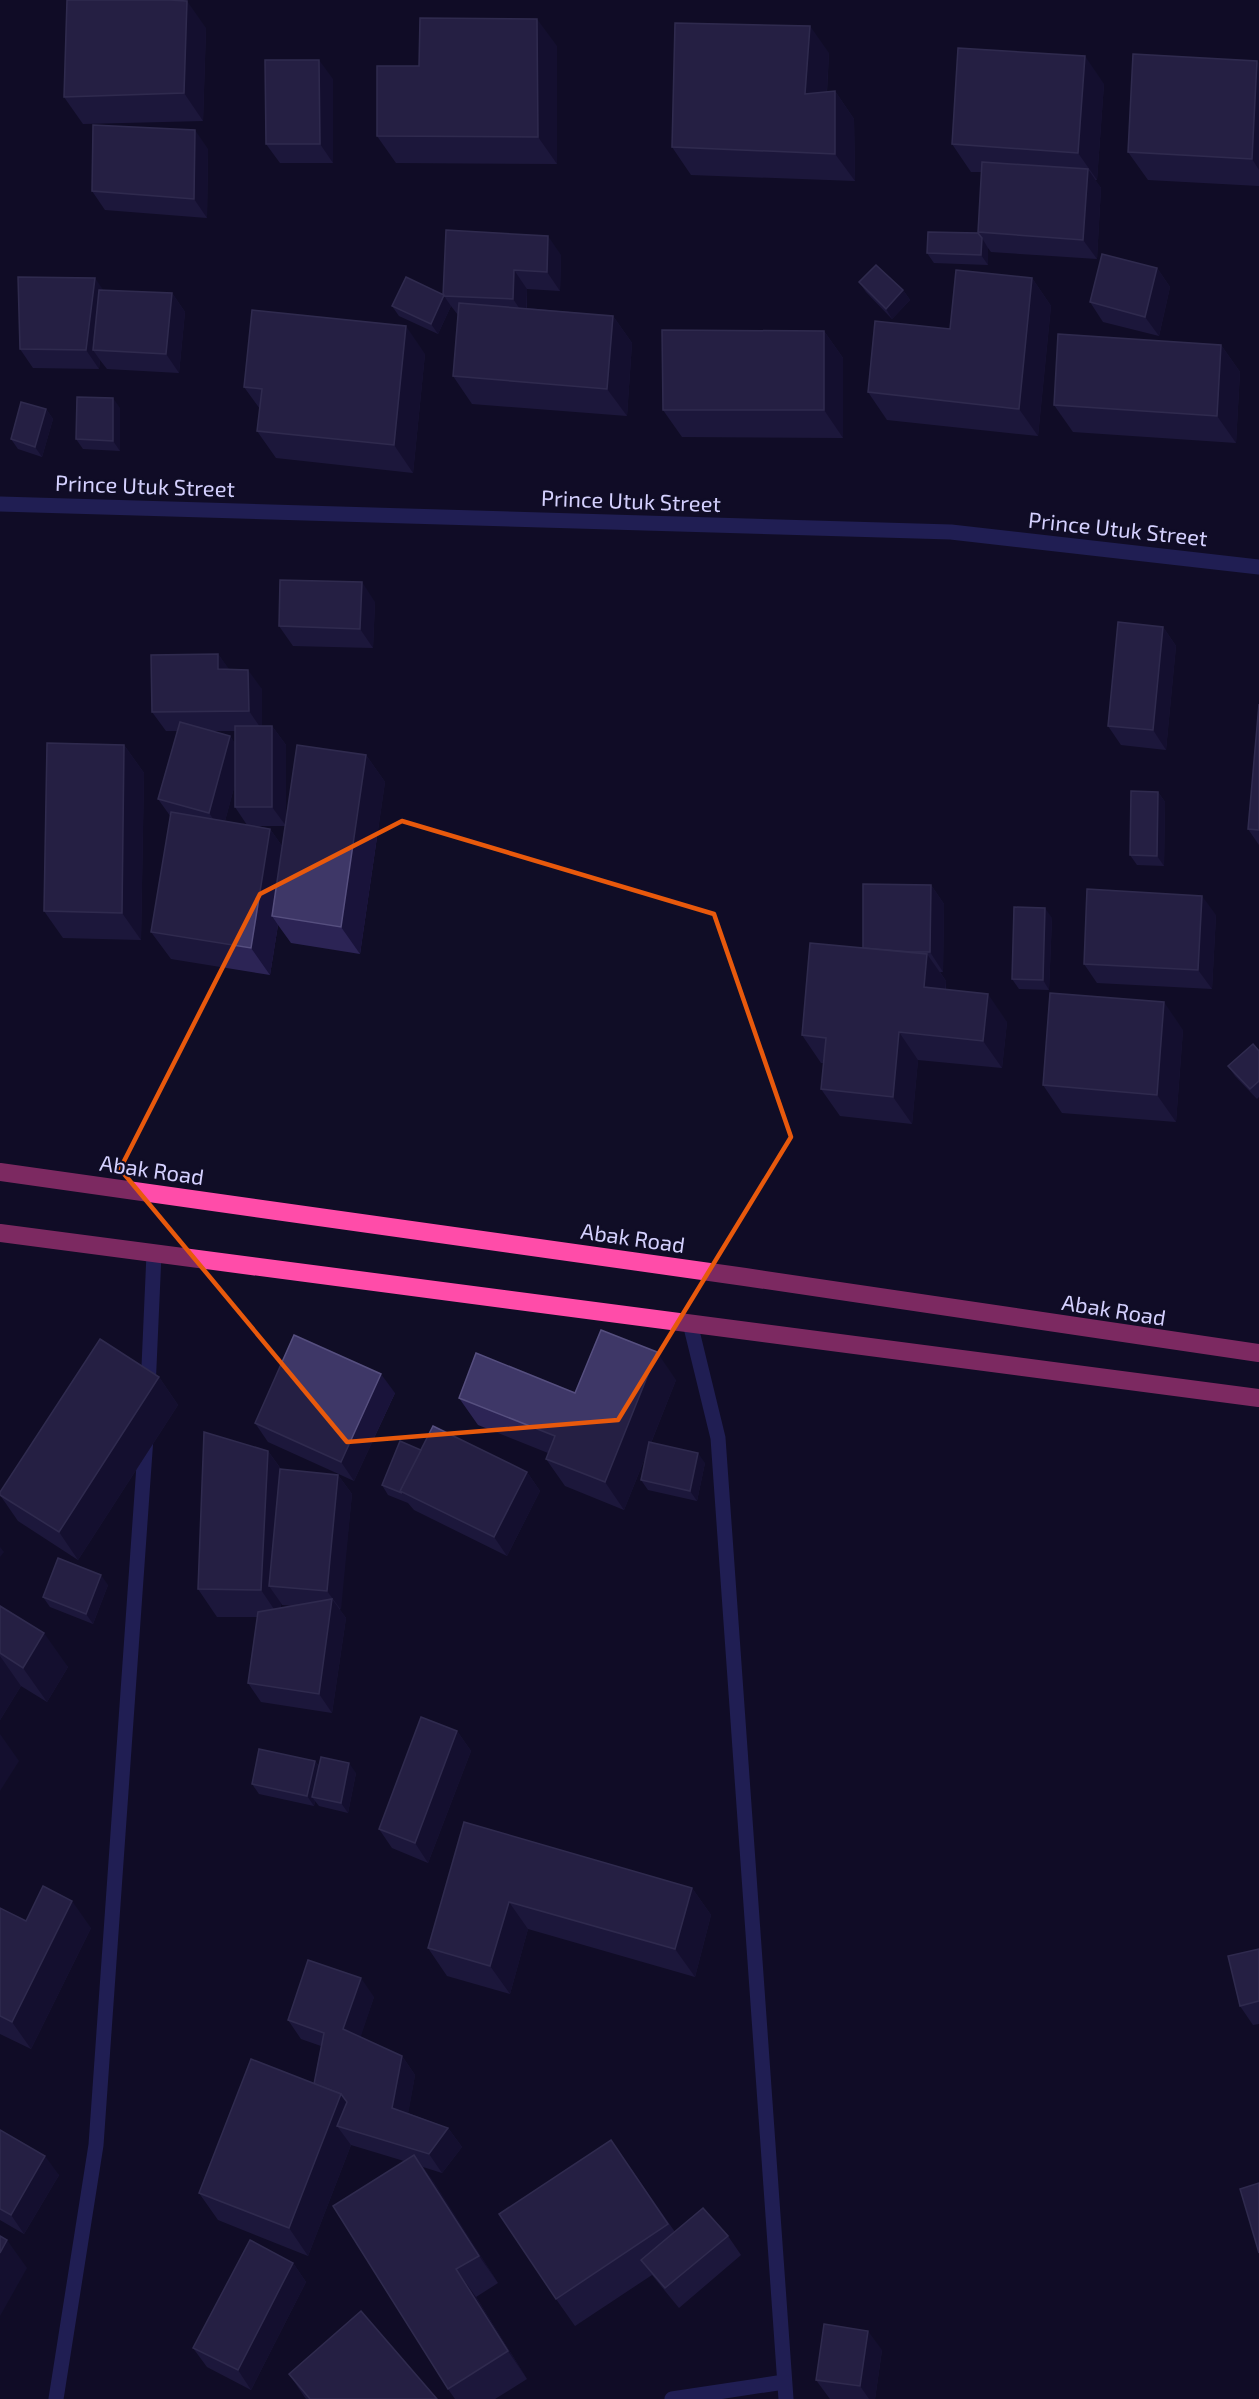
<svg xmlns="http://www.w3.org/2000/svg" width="1259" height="2399" font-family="'Exo 2',sans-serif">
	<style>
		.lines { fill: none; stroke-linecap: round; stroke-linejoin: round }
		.street { stroke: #343489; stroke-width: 15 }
		.highway { stroke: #ff4ca9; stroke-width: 18 }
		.wall { fill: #2c2455; fill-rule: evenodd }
		.shaded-wall { fill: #19133a }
		.building { fill: #3e3767; stroke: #564f7f; stroke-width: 1.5 }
		.marked { fill: none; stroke: #e8590c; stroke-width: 4.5; stroke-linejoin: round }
		.labels { text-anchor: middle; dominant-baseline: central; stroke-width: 4.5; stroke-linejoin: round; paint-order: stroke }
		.street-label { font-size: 22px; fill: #d5d1ff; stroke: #100d26 }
	</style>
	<rect width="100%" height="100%" fill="#100d26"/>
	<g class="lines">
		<g class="street">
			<path d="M0 504 951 532 1259 567"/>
			<path d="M690 1323 718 1438 786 2399"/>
			<path d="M148 1389 154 1254"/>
			<path d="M56 2399 96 2145 146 1437"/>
			<path d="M672 2399 784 2382"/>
		</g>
		<g class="highway">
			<path d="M0 1172 745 1277 1259 1353"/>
			<path d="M0 1233 1259 1398"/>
		</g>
	</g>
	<g class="wall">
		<path d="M206 28 203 121 83 124 64 97Z"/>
		<path d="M557 46V164L396 163 377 136 419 66Z"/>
		<path d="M829 53 827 92 835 91 854 119 855 181 691 175 672 147Z"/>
		<path d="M1259 63V186L1148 180 1128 152Z"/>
		<path d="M333 79V163H280L266 144Z"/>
		<path d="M1104 84 1097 180H1095L1101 188 1097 259 991 252 988 248V265L934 263 927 253 978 233 982 172H971L952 144Z"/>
		<path d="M208 149 207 218 105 210 92 191Z"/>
		<path d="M561 255 560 291 527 289V308L613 316 632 343 627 416 472 404 453 376 458 315 451 306 438 334 399 316 392 306 444 295Z"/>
		<path d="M1157 268 1170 287 1159 336 1103 322 1090 302Z"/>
		<path d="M1032 278 1051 306 1038 436 887 420 868 392 950 329Z"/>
		<path d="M859 282 903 290 910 300 892 319 866 292Z"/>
		<path d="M103 290 172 293 185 312 179 373 107 369 100 360 99 369 33 368 20 349Z"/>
		<path d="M824 331 843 358V438L682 437 663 410Z"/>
		<path d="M1221 345 1240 372 1236 443 1073 432 1054 405Z"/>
		<path d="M425 354 413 473 276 458 257 431 260 409 244 387Z"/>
		<path d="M120 408V451L83 449 76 439Z"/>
		<path d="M46 409 53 419 42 457 18 449 11 439Z"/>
		<path d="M375 602 373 648 293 646 279 626Z"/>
		<path d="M1163 627 1176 646 1166 750 1121 745 1108 726Z"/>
		<path d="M218 654 229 670 262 689V726H272L286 745V819L366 755 385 782 360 954 291 943 278 925 270 975 171 959 151 932 171 817 158 799 177 731H166L152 712ZM211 731H235V744L230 736ZM235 784V807L247 825 225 821ZM258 826H285L282 846 270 829Z"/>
		<path d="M1259 704V845L1248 829Z"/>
		<path d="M124 745 144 773 141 940 63 938 44 911Z"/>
		<path d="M1158 792 1165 802 1164 866 1137 865 1130 855Z"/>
		<path d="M931 885 944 904 943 972H940L946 981V990L1007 1022 1002 1068 918 1060 912 1124 840 1116 821 1089 824 1063H821L802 1035 863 948Z"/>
		<path d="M1216 915 1212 989 1097 983 1084 964Z"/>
		<path d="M1052 918 1049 990 1019 989 1012 979Z"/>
		<path d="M1183 1030 1176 1122 1062 1113 1043 1085Z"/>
		<path d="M1259 1051V1097L1257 1099 1235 1076 1228 1066Z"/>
		<path d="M159 1377 178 1405 78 1560 18 1521 0 1495V1492Z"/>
		<path d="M676 1380 651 1443 705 1463 697 1501 648 1490 641 1480 647 1453 624 1510 565 1486 546 1459 548 1453 478 1425 459 1398 575 1393Z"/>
		<path d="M395 1393 354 1481 268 1442 255 1423Z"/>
		<path d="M421 1450 527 1472 540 1491 507 1556 414 1510 408 1503 388 1495 382 1485Z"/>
		<path d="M268 1451 281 1469 338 1475 352 1494 340 1610 346 1618 332 1713 261 1702 248 1683 257 1617H217L198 1589ZM281 1603 282 1605 293 1606 281 1608Z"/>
		<path d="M108 1585 93 1624 50 1607 43 1597Z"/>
		<path d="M0 1606 68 1667 47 1702 21 1686 0 1720Z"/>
		<path d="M457 1731 471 1751 428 1863 392 1848 379 1829Z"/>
		<path d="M315 1761 319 1766 356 1773 348 1813 319 1806 315 1801 314 1806 259 1794 252 1784Z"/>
		<path d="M464 1822 692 1888 711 1915 695 1977 528 1929 510 1994 447 1976 428 1948Z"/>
		<path d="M0 1908 26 1921 91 1928 31 2049 0 2034Z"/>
		<path d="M1259 1949V2024L1253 2025 1240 2006Z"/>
		<path d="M374 1997 360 2037 402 2056 415 2075 408 2113 448 2128 462 2147 442 2173 423 2167 498 2283 476 2297 527 2379 495 2399H455L448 2389 404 2161 351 2145 308 2256 218 2220 199 2193 314 2084 321 2046 301 2039 288 2020Z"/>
		<path d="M0 2130 59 2175 24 2234 0 2220Z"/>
		<path d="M611 2140 675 2232 728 2236 741 2255 679 2308 652 2275 575 2326 556 2299Z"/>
		<path d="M293 2263 306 2282 251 2390 207 2367 193 2348Z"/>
		<path d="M882 2350 875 2399H830L816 2380Z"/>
		<path d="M289 2374 437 2399H306Z"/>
	</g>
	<g class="shaded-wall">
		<path d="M187 1 206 28 203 121 184 93Z"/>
		<path d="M537 19 557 46V164L538 137Z"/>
		<path d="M810 26 829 53 825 121 805 94Z"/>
		<path d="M1085 56 1104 84 1097 180 1078 153Z"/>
		<path d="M319 60 333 79V163L320 144Z"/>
		<path d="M1257 61 1259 63V170L1252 159Z"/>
		<path d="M835 91 854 119 855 181 835 154Z"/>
		<path d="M195 130 208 149 207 218 194 199Z"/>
		<path d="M1088 169 1101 188 1097 259 1083 240Z"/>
		<path d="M548 236 561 255 560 291 547 272Z"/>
		<path d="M982 238 988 248V265L981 255Z"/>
		<path d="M1157 268 1170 287 1159 336 1145 317Z"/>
		<path d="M514 270 527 289 526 318 513 299Z"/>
		<path d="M95 278 108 297 93 350 100 360 99 369 86 350Z"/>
		<path d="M1032 278 1051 306 1038 436 1019 409Z"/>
		<path d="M903 290 910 300 892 319 886 309Z"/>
		<path d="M172 293 185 312 179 373 166 354Z"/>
		<path d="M444 296 451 306 438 334 431 324Z"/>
		<path d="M613 316 632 343 627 416 607 389Z"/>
		<path d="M406 326 425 354 413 473 394 445Z"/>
		<path d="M824 331 843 358V438L824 410Z"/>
		<path d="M1221 345 1240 372 1236 443 1217 416Z"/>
		<path d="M113 398 120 408V451L113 441Z"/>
		<path d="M46 409 53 419 42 457 35 447Z"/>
		<path d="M362 582 375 602 373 648 360 629Z"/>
		<path d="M1163 627 1176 646 1166 750 1153 730Z"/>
		<path d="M218 654 232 673 218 669Z"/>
		<path d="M248 670 262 689V730L249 711Z"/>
		<path d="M272 726 286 745V826L272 807Z"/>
		<path d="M230 736 243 755 222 832 209 813Z"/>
		<path d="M124 745 144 773 141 940 122 913Z"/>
		<path d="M366 755 385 782 360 954 341 927Z"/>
		<path d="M1158 792 1165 802 1164 866 1157 856Z"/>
		<path d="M270 829 289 856 272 916 278 925 270 975 251 948Z"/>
		<path d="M931 885 944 904 943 972 930 952Z"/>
		<path d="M1202 896 1216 915 1212 989 1198 970Z"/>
		<path d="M1045 908 1052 918 1049 990 1043 980Z"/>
		<path d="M927 954 946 981 943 1015 924 987Z"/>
		<path d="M988 994 1007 1022 1002 1068 983 1041Z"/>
		<path d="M1164 1002 1183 1030 1176 1122 1157 1095Z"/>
		<path d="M899 1032 918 1060 912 1124 893 1097Z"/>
		<path d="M657 1352 676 1380 624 1510 605 1482Z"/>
		<path d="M381 1374 395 1393 354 1481 341 1462Z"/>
		<path d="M159 1377 178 1405 78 1560 59 1532Z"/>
		<path d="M268 1451 287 1478 269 1586 281 1603 280 1618 261 1590Z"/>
		<path d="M698 1453 705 1463 697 1501 690 1491Z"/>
		<path d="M527 1472 540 1491 507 1556 494 1537Z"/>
		<path d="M338 1475 352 1494 341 1610 327 1591Z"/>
		<path d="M0 1547 4 1552 0 1557Z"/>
		<path d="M101 1575 108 1585 93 1624 86 1614Z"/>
		<path d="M332 1599 346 1618 332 1713 319 1694Z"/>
		<path d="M44 1633 68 1667 47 1702 23 1668Z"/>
		<path d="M0 1656 21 1686 0 1720Z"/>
		<path d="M457 1731 471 1751 428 1863 415 1843Z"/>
		<path d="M0 1734 19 1761 0 1791Z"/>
		<path d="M315 1761 322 1771 312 1797 315 1801 314 1806 307 1796Z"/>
		<path d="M349 1763 356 1773 348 1813 341 1803Z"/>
		<path d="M692 1888 711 1915 695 1977 675 1949Z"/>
		<path d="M72 1901 91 1928 31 2049 12 2022Z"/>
		<path d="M509 1902 528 1929 510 1994 490 1966Z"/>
		<path d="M361 1978 374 1997 357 2048 343 2029Z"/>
		<path d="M402 2056 415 2075 406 2127 392 2108Z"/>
		<path d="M341 2094 360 2121 337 2126 351 2145 308 2256 289 2228Z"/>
		<path d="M448 2128 462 2147 442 2173 429 2154Z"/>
		<path d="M414 2155 434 2182 498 2283 479 2256Z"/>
		<path d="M45 2156 59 2175 24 2234 11 2215Z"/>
		<path d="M7 2240 27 2268 0 2316V2253Z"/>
		<path d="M293 2263 306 2282 251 2390 238 2370Z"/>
		<path d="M456 2269 476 2297 527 2379 508 2351Z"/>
		<path d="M868 2331 882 2350 875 2399H869L860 2386Z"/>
	</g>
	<g class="building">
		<path d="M67 0H170L187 1 184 93 64 97Z"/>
		<path d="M420 18 537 19 538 137 377 136V66H419Z"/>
		<path d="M675 23 810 26 805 94 835 91V154L672 147Z"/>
		<path d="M958 48 1085 56 1078 153 952 144Z"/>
		<path d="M1133 54 1257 61 1252 159 1128 152Z"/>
		<path d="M265 60H319L320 144H266Z"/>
		<path d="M93 125 195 130 194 199 92 191Z"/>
		<path d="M982 162 1088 169 1083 240 978 232Z"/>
		<path d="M446 230 548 236 547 272 514 270 513 299 443 296Z"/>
		<path d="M928 232 978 233 982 238 981 255 927 253Z"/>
		<path d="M1102 254 1157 268 1145 317 1090 302Z"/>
		<path d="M876 265 903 290 886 309 859 282Z"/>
		<path d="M956 270 1032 278 1019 409 868 392 875 321 950 329Z"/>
		<path d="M18 277 95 278 86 350 20 349Z"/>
		<path d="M406 277 444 295 431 324 392 306Z"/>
		<path d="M99 290 172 293 166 354 93 350Z"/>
		<path d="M459 303 613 316 607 389 453 376Z"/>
		<path d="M252 310 406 326 394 445 257 431 262 389 244 387Z"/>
		<path d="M662 330 824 331V410H663Z"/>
		<path d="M1058 334 1221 345 1217 416 1054 405Z"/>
		<path d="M77 397 113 398V441L76 439Z"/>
		<path d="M21 402 46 409 35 447 11 439Z"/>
		<path d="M280 580 362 582 360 629 279 626Z"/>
		<path d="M1118 622 1163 627 1153 730 1108 726Z"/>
		<path d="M218 654V669L248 670 249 711 152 712 151 655Z"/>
		<path d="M1259 704V830L1248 829Z"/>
		<path d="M180 722 230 736 209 813 158 799Z"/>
		<rect x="235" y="726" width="37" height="81"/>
		<path d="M47 743 124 745 122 913 44 911Z"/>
		<path d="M297 745 366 755 341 927 272 916Z"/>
		<path d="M1131 791 1158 792 1157 856 1130 855Z"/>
		<path d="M171 812 270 829 251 948 151 932Z"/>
		<path d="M863 884 931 885 930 952H911L863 948Z"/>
		<path d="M1087 889 1202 896 1198 970 1084 964Z"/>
		<path d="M1014 907 1045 908 1043 980 1012 979Z"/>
		<path d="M810 943 927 954 924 987 988 994 983 1041 899 1032 893 1097 821 1089 826 1038 802 1035Z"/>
		<path d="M1050 993 1164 1002 1157 1095 1043 1085Z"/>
		<path d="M1253 1044 1259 1051V1081L1250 1089 1228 1066Z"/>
		<path d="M601 1330 657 1352 605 1482 546 1459 555 1436 459 1398 476 1353 575 1393Z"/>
		<path d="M294 1335 381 1374 341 1462 255 1423Z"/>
		<path d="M100 1339 159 1377 59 1532 0 1495V1492Z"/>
		<path d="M433 1426 527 1472 494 1537 400 1491Z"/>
		<path d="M204 1432 268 1451 261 1590 198 1589Z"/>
		<path d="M400 1441 421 1450 400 1491 402 1493 382 1485Z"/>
		<path d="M649 1442 698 1453 690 1491 641 1480Z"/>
		<path d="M280 1469 338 1475 327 1591 269 1586Z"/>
		<path d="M58 1558 101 1575 86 1614 43 1597Z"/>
		<path d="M332 1599 319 1694 248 1683 258 1612Z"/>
		<path d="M0 1606 44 1633 23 1668 0 1653Z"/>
		<path d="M421 1717 457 1731 415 1843 379 1829Z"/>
		<path d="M259 1749 315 1761 307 1796 252 1784Z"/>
		<path d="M321 1757 349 1763 341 1803 312 1797Z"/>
		<path d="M464 1822 692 1888 675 1949 509 1902 490 1966 428 1948Z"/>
		<path d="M43 1886 72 1901 12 2022 0 2016V1908L26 1921Z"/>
		<path d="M1259 1949V2001L1240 2006 1228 1956Z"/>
		<path d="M308 1960 361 1978 343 2029 402 2056 392 2108 448 2128 429 2154 337 2126 347 2102 341 2094 314 2084 324 2033 288 2020Z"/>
		<path d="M251 2059 341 2094 289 2228 199 2193Z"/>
		<path d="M0 2130 45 2156 11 2215 0 2209Z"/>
		<path d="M611 2140 668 2224 556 2299 499 2214Z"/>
		<path d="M414 2155 479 2256 456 2269 508 2351 448 2389 333 2206Z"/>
		<path d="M1259 2183V2253L1240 2189Z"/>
		<path d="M703 2208 728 2236 665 2288 641 2260Z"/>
		<path d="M0 2236 7 2240 0 2253Z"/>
		<path d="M250 2240 293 2263 238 2370 193 2348Z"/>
		<path d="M361 2311 437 2399H310L289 2374Z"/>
		<path d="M824 2324 868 2331 860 2386 816 2380Z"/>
	</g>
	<path d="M0 0H1259V2399H0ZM402 821 714 914 791 1137 618 1420 347 1442 120 1169 260 894Z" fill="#100d26" fill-opacity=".55" fill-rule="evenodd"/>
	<path class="marked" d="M402 821 714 914 791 1137 618 1420 347 1442 120 1169 260 894Z"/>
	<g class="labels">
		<g class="street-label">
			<text transform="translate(145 485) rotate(2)">Prince Utuk Street</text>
			<text transform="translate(631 500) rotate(2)">Prince Utuk Street</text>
			<text transform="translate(1118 528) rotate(6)">Prince Utuk Street</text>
			<text transform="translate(152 1169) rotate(8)">Abak Road</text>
			<text transform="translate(633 1237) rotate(8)">Abak Road</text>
			<text transform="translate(1114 1309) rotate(9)">Abak Road</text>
		</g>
	</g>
</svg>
